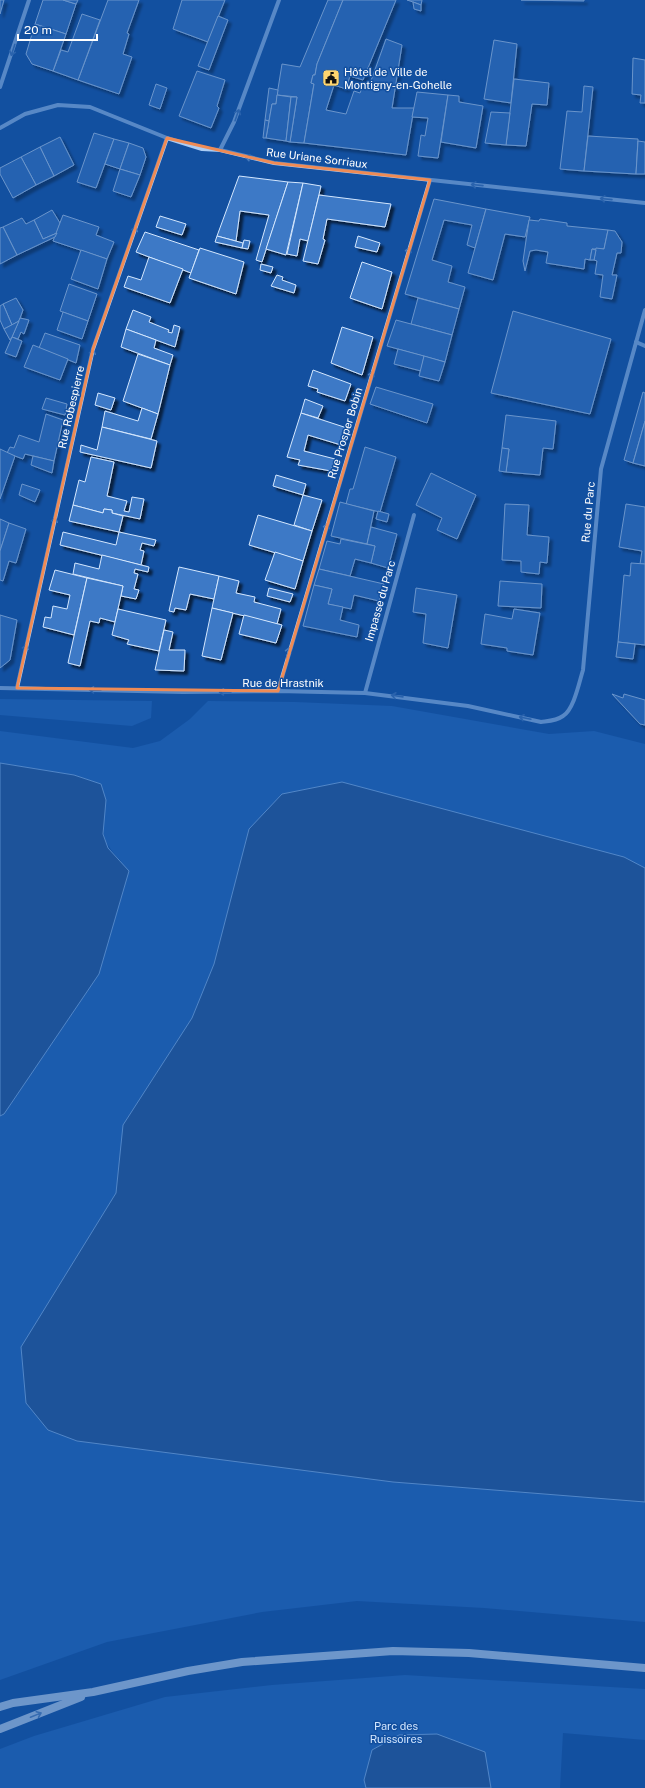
<svg xmlns="http://www.w3.org/2000/svg" width="645" height="1788" font-family="'Public Sans',sans-serif">
	<style>
		.green { fill: #266abe }
		.water { fill: #2b5893; stroke: #9dc7f7 }
		.building { fill: #3c79c6; stroke: #d4e7fe; filter: url(#shadow) }
		.lines { fill: none; stroke-linecap: round; stroke-linejoin: round }
		.minor { stroke: #abccf4; stroke-width: 4 }
		.secondary { stroke: #dbeafd; stroke-width: 8 }
		.oneway { stroke: #487bbd }
		.oneway2 { stroke: #638ec5 }
		.marked { fill: none; stroke: #ef8b55; stroke-width: 3; stroke-linejoin: round }
		.labels { text-anchor: middle; dominant-baseline: central; stroke-width: 3; stroke-linejoin: round; paint-order: stroke }
		.poi-label { font-size: 11px; fill: #fff; stroke: #1350a0; text-anchor: start }
		.street-label { font-size: 11px; fill: #fff; stroke: #1350a0 }
		.park-label { font-size: 11px; fill: #d4e7fe; stroke: #1350a0 }
	</style>
	<defs>
		<filter id="shadow"><feDropShadow dx="3.5" dy="3.5" stdDeviation="1" flood-color="#0009"/></filter>
	</defs>
	<rect width="100%" height="100%" fill="#1350a0"/>
	<g class="green">
		<path d="M0 699 152 701 151 718 132 726 0 715Z"/>
		<path d="M208 701 295 702 392 706 549 734 594 731 645 744V1622L484 1608 357 1601 262 1612 107 1642 0 1680V1116L4 1114 99 974 121 861C98 837 103 831 106 800L74 775 0 763V731L133 748 160 741 190 719Z"/>
		<path d="M405 1675 645 1689V1740L563 1733 560 1788H0V1749L34 1736 165 1697 272 1685Z"/>
	</g>
	<g class="water">
		<path d="M0 763 74 775 101 784 106 800 103 834 108 848 129 871 99 974 4 1114 0 1116Z"/>
		<path d="M342 782 624 857 645 868V1502L393 1482 77 1441 48 1430 26 1403 21 1347 116 1193 123 1125 192 1018 214 964 249 829 282 794Z"/>
		<path d="M437 1734 485 1752 491 1788H366L364 1780 372 1750 399 1735Z"/>
	</g>
	<g class="building">
		<path d="M0 0H4L0 14Z"/>
		<path d="M43 0H63L76 4 66 34 35 24Z"/>
		<path d="M63 0H78L76 4Z"/>
		<path d="M108 0H139L127 33 129 34 123 54 132 57 119 94 78 80Z"/>
		<path d="M182 0H225L208 42 173 29Z"/>
		<path d="M328 0H343L317 64 315 75H313L311 83 314 84 304 143 290 142 297 97 277 95 282 64 300 67Z"/>
		<path d="M343 0H396L363 80 350 76 346 89 334 85 326 110 346 114 354 91 360 93 362 88 368 89 386 39 402 45 392 108H414L406 155 304 143 314 84 311 83 313 75H315L317 64Z"/>
		<path d="M407 0H422L421 5 413 2Z"/>
		<path d="M522 0H584V1L521 0Z"/>
		<path d="M413 2 421 5V11L414 9Z"/>
		<path d="M82 14 100 20 78 80 53 71 61 50 68 52Z"/>
		<path d="M218 16 228 20 209 70 198 66Z"/>
		<path d="M35 24 66 34 53 71 32 64 26 54Z"/>
		<path d="M494 40 517 44 511 103 484 99Z"/>
		<path d="M633 58 645 60V103H640L641 95 632 94Z"/>
		<path d="M197 71 225 80 217 106 219 108 211 128 179 116Z"/>
		<path d="M514 79 549 83 547 105 532 104 526 146 506 145Z"/>
		<path d="M156 84 167 88 160 109 149 105Z"/>
		<path d="M584 86 593 87 584 171 560 169 567 111 582 112Z"/>
		<path d="M269 88 278 90 276 104H272L269 121 265 120Z"/>
		<path d="M417 92 448 95 438 158 418 156 421 135 425 136 428 118 412 117Z"/>
		<path d="M277 95 291 97 286 141 266 138 272 104H276Z"/>
		<path d="M448 95 459 96V102L483 106 476 148 441 142Z"/>
		<path d="M291 97H297L290 142 286 141Z"/>
		<path d="M491 112 510 113 506 145 485 143Z"/>
		<path d="M265 120 269 121 266 138H263Z"/>
		<path d="M94 133 114 139 96 188 77 182Z"/>
		<path d="M588 136 638 139 636 174 584 171Z"/>
		<path d="M60 137 74 165 54 176 40 147Z"/>
		<path d="M114 139 129 143 120 169 105 164Z"/>
		<path d="M638 141 645 142V174H636Z"/>
		<path d="M129 143 143 148 146 157 140 175 120 169Z"/>
		<path d="M40 147 54 176 36 185 21 157Z"/>
		<path d="M21 157 36 185 13 198 0 174V168Z"/>
		<path d="M120 169 140 175 131 197 113 191Z"/>
		<path d="M239 176 288 182 262 262 256 260 269 215 240 211 236 241 217 236Z"/>
		<path d="M288 182 303 183 286 255 266 249Z"/>
		<path d="M303 183 321 186 308 241 300 239 297 256 287 254Z"/>
		<path d="M319 195 391 204 385 227 327 219 323 239 325 240 318 264 303 261Z"/>
		<path d="M434 199 486 209 475 248 467 245 472 225 444 220 432 260 452 266 448 282 465 287 459 309 405 294Z"/>
		<path d="M486 209 530 217 525 237 505 234 493 280 468 273Z"/>
		<path d="M52 210 60 223 57 233 43 239 34 220Z"/>
		<path d="M63 215 99 227 96 235 114 242 107 259 53 241Z"/>
		<path d="M160 216 186 224 182 235 156 227Z"/>
		<path d="M22 218 26 224 34 220 43 239 57 233 55 237 17 255 3 227Z"/>
		<path d="M540 219 567 223V226L608 230 604 249H592L590 260 585 259 584 269 546 263 548 252 536 250 530 251 525 271 523 261 529 220 539 221Z"/>
		<path d="M3 227 17 255 0 264V228Z"/>
		<path d="M608 230 615 231 622 242 621 253H617L612 275H617L612 299 600 297 603 275 595 274 597 261 594 260 596 248 604 249Z"/>
		<path d="M145 232 199 250 191 273 136 252Z"/>
		<path d="M217 236 243 243 242 248 215 242Z"/>
		<path d="M358 236 380 243 377 252 355 247Z"/>
		<path d="M244 240 250 241 248 249 242 248Z"/>
		<path d="M200 248 244 262 236 294 189 278Z"/>
		<path d="M592 249 596 250 594 260H590Z"/>
		<path d="M81 250 107 259 98 289 71 279Z"/>
		<path d="M149 257 183 269 170 303 124 287 128 276 141 280Z"/>
		<path d="M362 262 392 272 382 309 350 298Z"/>
		<path d="M261 264 273 267 271 273 260 270Z"/>
		<path d="M277 275 283 277 282 280 296 285 294 293 271 286Z"/>
		<path d="M69 284 97 294 88 321 60 311Z"/>
		<path d="M16 298 23 310 19 321 12 325 3 304Z"/>
		<path d="M418 298 459 309 452 335 411 324Z"/>
		<path d="M3 304 12 325 4 329 0 320V306Z"/>
		<path d="M133 310 151 317 149 322 169 330 168 332 172 333 174 325 180 327 175 347 126 329Z"/>
		<path d="M513 311 611 339 590 414 491 393Z"/>
		<path d="M63 312 88 321 82 339 57 330Z"/>
		<path d="M20 318 29 320 24 334 21 332 18 339 12 337Z"/>
		<path d="M396 320 452 335 445 362 387 346Z"/>
		<path d="M19 321 12 337 10 340 4 329Z"/>
		<path d="M342 327 373 337 362 375 331 363Z"/>
		<path d="M126 329 156 340 154 348 173 355 170 365 121 347Z"/>
		<path d="M45 333 80 345 76 363 39 348Z"/>
		<path d="M12 337 22 341 16 357 5 353Z"/>
		<path d="M33 345 68 359 60 380 24 367Z"/>
		<path d="M398 349 424 356 421 371 394 364Z"/>
		<path d="M138 354 170 365 158 414 123 401Z"/>
		<path d="M424 356 445 362 439 381 419 376Z"/>
		<path d="M313 370 351 384 345 401 317 392 318 389 308 386Z"/>
		<path d="M376 387 433 404 427 423 370 404Z"/>
		<path d="M643 392 645 393V421L633 463 624 460Z"/>
		<path d="M98 393 115 398 111 410 95 405Z"/>
		<path d="M46 398 67 404 65 415 42 409Z"/>
		<path d="M305 399 323 406 318 418 301 413Z"/>
		<path d="M142 408 158 414 151 439 102 427 105 411 138 421Z"/>
		<path d="M301 413 347 428 341 445 308 435 304 451 335 459 331 471 298 465 300 460 287 457Z"/>
		<path d="M46 414 63 420 54 461 25 454 23 459 7 453 10 447 14 448 19 435 39 442Z"/>
		<path d="M506 415 556 421 553 449 543 448 540 475 506 472 509 449 502 448Z"/>
		<path d="M645 421V466L633 463Z"/>
		<path d="M102 427 157 441 151 468 80 452 81 445 97 450Z"/>
		<path d="M365 447 396 457 380 512 346 504 350 489H353Z"/>
		<path d="M502 448 509 449 506 472 499 471Z"/>
		<path d="M0 449 15 456 0 499Z"/>
		<path d="M33 456 54 461 52 473 31 465Z"/>
		<path d="M91 457 114 462 107 496 127 501 124 511 129 512 132 497 144 499 140 519 112 513V510L104 509 103 513 73 505 79 480 85 482Z"/>
		<path d="M431 473 476 495 457 539 437 530 442 518 416 505Z"/>
		<path d="M276 475 306 484 303 495 273 486Z"/>
		<path d="M22 484 40 490 35 502 19 495Z"/>
		<path d="M303 495 322 500 312 531 294 525Z"/>
		<path d="M340 502 374 511 367 544 331 536Z"/>
		<path d="M505 504 529 505 527 535 549 537 547 563 540 562 539 574 521 572V561L502 560Z"/>
		<path d="M626 504 645 507V564H640L642 551 619 547Z"/>
		<path d="M73 505 103 513 104 509 112 510V513L123 516 119 532 69 521Z"/>
		<path d="M378 511 389 514 387 522 376 519Z"/>
		<path d="M258 515 312 531 303 561 249 545Z"/>
		<path d="M0 519 9 523 0 551Z"/>
		<path d="M9 523 26 529 16 563 9 561 3 581 0 580V551Z"/>
		<path d="M371 527 397 534 388 568 371 563 375 546 367 544Z"/>
		<path d="M63 532 116 545 119 532 156 540 154 546 142 543 140 550 144 551 141 565 60 545Z"/>
		<path d="M341 539 375 546 371 563 355 559 350 576 319 569 327 541 340 544Z"/>
		<path d="M275 552 303 561 295 589 265 580Z"/>
		<path d="M102 555 149 567 148 572 135 569 134 573 138 574 134 589 139 590 136 599 121 596 123 586 73 574 75 563 99 569Z"/>
		<path d="M631 563 645 564V645L618 642 624 575 630 576Z"/>
		<path d="M179 567 219 576 214 599 190 594 186 610 175 608 174 612 169 611Z"/>
		<path d="M319 569 384 584 379 601 354 595 351 609 328 604 332 589 314 585Z"/>
		<path d="M55 570 87 578 74 635 43 627 45 617 51 618 53 606 67 609 70 595 49 590Z"/>
		<path d="M219 576 239 581 236 593 255 597 254 602 281 609 277 624 212 608Z"/>
		<path d="M87 578 123 586 115 622 100 618 99 623 90 621 80 666 68 663Z"/>
		<path d="M500 581 542 584 541 608 498 606Z"/>
		<path d="M314 585 332 589 328 604 343 607 340 620 359 625 357 637 303 626Z"/>
		<path d="M269 588 293 594 290 602 267 596Z"/>
		<path d="M416 588 457 595 448 648 423 643 426 614 413 612Z"/>
		<path d="M212 608 233 613 221 660 202 656Z"/>
		<path d="M118 609 166 620 159 651 127 644 129 640 112 635Z"/>
		<path d="M514 609 540 613 533 655 507 651V648L481 644 485 614 512 619Z"/>
		<path d="M0 615 17 620 10 660 0 668Z"/>
		<path d="M244 615 282 625 276 643 239 634Z"/>
		<path d="M164 630 173 632 169 650H185L184 671 155 670Z"/>
		<path d="M618 642 635 644 633 659 616 657Z"/>
		<path d="M612 694 623 698 624 694 645 700V725L640 724Z"/>
	</g>
	<g class="lines">
		<g class="minor">
			<path d="M0 87 29 0"/>
			<path d="M0 128 25 114 58 105 90 107 167 138 202 149 220 150 274 163 645 203"/>
			<path d="M220 150 234 122 279 0"/>
			<path d="M636 342 645 346"/>
			<path d="M0 688 183 692 278 691 365 693 468 706 541 722C548 721 556 721 563 716 574 709 579 683 583 670L601 469 645 310"/>
			<path d="M17 688 93 349 167 138"/>
			<path d="M278 691 430 180"/>
			<path d="M365 693 414 515"/>
		</g>
		<g class="secondary">
			<path d="M0 1707 13 1703 93 1692 188 1671 242 1662 393 1651 469 1653 645 1668"/>
			<path d="M0 1729 81 1697"/>
		</g>
	</g>
	<defs><path id="oneway-shaft" d="M-6 0H5M1.5-3L5.5 0L1.5 3" fill="none" stroke-width="1.6" stroke-linecap="round" stroke-linejoin="round"/></defs>
	<g class="oneway">
		<use href="#oneway-shaft" transform="translate(13 50) rotate(108)"/>
		<use href="#oneway-shaft" transform="translate(237 115) rotate(-71)"/>
		<use href="#oneway-shaft" transform="translate(251 158) rotate(-168)"/>
		<use href="#oneway-shaft" transform="translate(477 185) rotate(-174)"/>
		<use href="#oneway-shaft" transform="translate(606 199) rotate(-174)"/>
		<use href="#oneway-shaft" transform="translate(134 232) rotate(-71)"/>
		<use href="#oneway-shaft" transform="translate(408 253) rotate(-73)"/>
		<use href="#oneway-shaft" transform="translate(92 355) rotate(-77)"/>
		<use href="#oneway-shaft" transform="translate(371 377) rotate(-73)"/>
		<use href="#oneway-shaft" transform="translate(54 523) rotate(-77)"/>
		<use href="#oneway-shaft" transform="translate(326 529) rotate(-73)"/>
		<use href="#oneway-shaft" transform="translate(25 650) rotate(-77)"/>
		<use href="#oneway-shaft" transform="translate(288 653) rotate(-73)"/>
		<use href="#oneway-shaft" transform="translate(95 690) rotate(-179)"/>
		<use href="#oneway-shaft" transform="translate(225 692) rotate(180)"/>
		<use href="#oneway-shaft" transform="translate(397 696) rotate(-172)"/>
		<use href="#oneway-shaft" transform="translate(525 718) rotate(-168)"/>
	</g>
	<use class="oneway2" href="#oneway-shaft" transform="translate(36 1715) rotate(-22)"/>
	<path d="M0 0H645V1788H0ZM167 138 274 163 430 180 278 691 17 688 93 349Z" fill="#1350a0" fill-opacity=".55" fill-rule="evenodd"/>
	<path class="marked" d="M167 138 274 163 430 180 278 691 17 688 93 349Z"/>
	<defs>
		<symbol id="civic-square" viewBox="-11 -11 22 22"><rect x="-9" y="-9" width="18" height="18" rx="4" fill="#ffd56e" stroke="#1350a0"/><path d="M-.6-6.5H3V-4.5H.6V-3L4-1V1h2V6H-6V1h2V-1L-.6-3ZM-1.2 2.5V6h2.4V2.5Z" fill="#111"/></symbol>
	</defs>
	<g fill-rule="evenodd">
		<use href="#civic-square" x="321" y="68" width="20" height="20"/>
	</g>
	<g class="labels">
		<g class="poi-label">
			<text x="344" y="72">Hôtel de Ville de<tspan x="344" dy="13">Montigny-en-Gohelle</tspan></text>
		</g>
		<g class="street-label">
			<text transform="translate(317 158) rotate(7)">Rue Uriane Sorriaux</text>
			<text transform="translate(71 407) rotate(-77)">Rue Robespierre</text>
			<text transform="translate(345 433) rotate(-73)">Rue Prosper Bobin</text>
			<text transform="translate(588 512) rotate(-85)">Rue du Parc</text>
			<text transform="translate(380 601) rotate(-74)">Impasse du Parc</text>
			<text x="283" y="683">Rue de Hrastnik</text>
		</g>
		<g class="park-label">
			<text x="396" y="1726">Parc des<tspan x="396" dy="13">Ruissoires</tspan></text>
		</g>
	</g>
	<path d="M18 34v6h79v-6" fill="none" stroke="#ffffff" stroke-width="2"/>
	<text x="24" y="34" font-size="12" fill="#ffffff" stroke="#1350a0" stroke-width="3" paint-order="stroke">20 m</text>
</svg>
